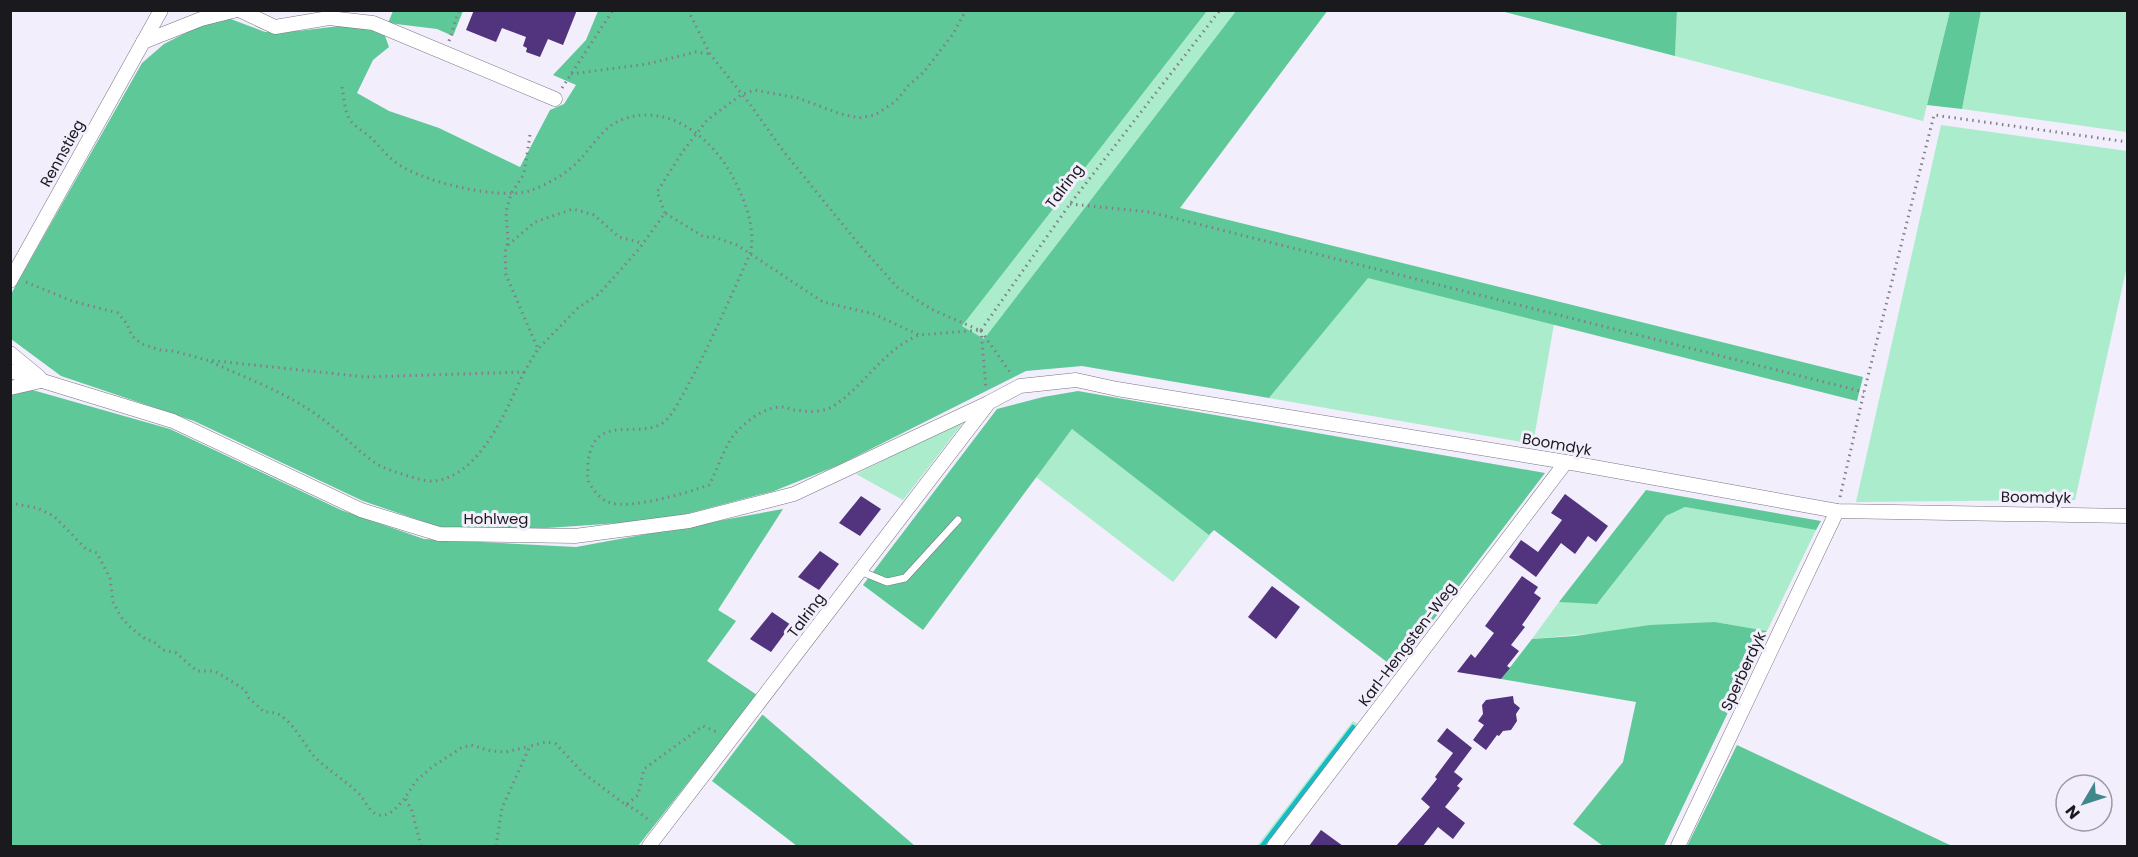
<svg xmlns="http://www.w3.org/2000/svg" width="2138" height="857" font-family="Poppins,sans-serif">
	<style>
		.green { fill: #aaeccb }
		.forest { fill: #5fc899 }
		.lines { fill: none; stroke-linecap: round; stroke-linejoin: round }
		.stream { stroke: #16bbc6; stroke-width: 4.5 }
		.building { fill: #51347d }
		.service-casing { stroke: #797682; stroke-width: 8 }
		.minor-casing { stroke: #797682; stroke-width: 15 }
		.path { stroke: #817f87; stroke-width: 3; stroke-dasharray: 1.5 4.5; stroke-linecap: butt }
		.service { stroke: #fff; stroke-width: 7 }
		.minor { stroke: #fff; stroke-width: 14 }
		.labels { text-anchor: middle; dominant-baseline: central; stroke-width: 6; stroke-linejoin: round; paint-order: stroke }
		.street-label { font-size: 15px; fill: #1a191d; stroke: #f2eefb }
	</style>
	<rect width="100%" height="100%" fill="#f2eefb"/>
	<g class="green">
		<path d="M1207 11H1236L984 339 962 326Z"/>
		<path d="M1677 11H1950L1923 121 1675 56Z"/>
		<path d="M1981 11H2127V132L1962 109Z"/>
		<path d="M1941 125 2127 151V266L2075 500 1856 502Z"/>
		<path d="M1368 277 1554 324 1533 444 1269 398Z"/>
		<path d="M966 419 903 500 856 474Z"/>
		<path d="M1072 429 1210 535 1173 582 1036 477Z"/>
		<path d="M1685 507 1816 530 1767 631 1715 622 1532 639 1559 602 1598 603 1666 516Z"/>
		<path d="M1353 721 1359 725 1267 846H1257Z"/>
	</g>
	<g class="forest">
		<path d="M1328 10 1180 208 1863 377 1857 401 1368 278 1269 398 1082 366 1026 371 839 465 774 491 663 520 518 530 439 527 363 501 194 421 61 376 11 339V294L142 63 164 44 203 24 228 18 265 32 298 31 348 25 384 33 389 47 373 60 357 93 389 111 439 128 520 167 550 110 564 104 576 85 553 75 586 40 598 11H1207L962 326 984 339 1236 11Z"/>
		<path d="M393 11H463L453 36 437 29 388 23Z"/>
		<path d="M1501 11H1677L1675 56Z"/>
		<path d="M1950 11H1981L1962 109 1927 105Z"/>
		<path d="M29 389 170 429 341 510 424 539 576 547 783 509 718 610 736 621 707 661 757 695 638 846H11V392Z"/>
		<path d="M1078 391 1545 473 1396 669 1214 530 1209 535 1072 429 923 630 863 585 997 409 1043 397Z"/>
		<path d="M1646 490 1821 521 1816 530 1685 507 1666 516 1597 604 1559 602Z"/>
		<path d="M1715 622 1767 631 1664 846H1603L1573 824 1623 762 1636 702 1501 679 1532 639 1575 636 1650 625Z"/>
		<path d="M762 715H763L915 846H797L712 781Z"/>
		<path d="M1737 745 1952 846H1687Z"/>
	</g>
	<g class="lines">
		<path class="stream" d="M1262 846 1353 727"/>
	</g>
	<g class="building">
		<path d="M474 10H577L563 45 548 39 540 57 526 52 527 48 523 46 526 37 502 28 496 42 466 30Z"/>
		<path d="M1565 494 1608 526 1596 542 1588 536 1575 554 1561 543 1536 577 1509 557 1521 540 1538 552 1562 520 1551 513Z"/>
		<path d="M861 496 881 509 860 536 839 523Z"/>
		<path d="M820 551 839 564 819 590 798 577Z"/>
		<path d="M1522 576 1538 587 1534 593 1541 598 1522 625 1525 627 1511 645 1519 651 1507 666 1510 668 1501 679 1457 672 1471 654 1475 658 1494 633 1485 626Z"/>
		<path d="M1272 586 1300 607 1276 639 1248 617Z"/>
		<path d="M772 612 791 625 771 652 750 639Z"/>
		<path d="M1513 696 1514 703 1520 708 1516 714 1517 721 1511 730 1503 731 1499 736 1497 735 1486 750 1473 740 1484 725 1478 721 1483 714 1482 705 1486 700Z"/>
		<path d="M1447 728 1472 748 1454 772 1463 779 1457 786 1460 788 1445 807 1465 823 1453 839 1438 827 1423 846H1396L1430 807 1421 799 1437 779 1435 777 1453 753 1437 741Z"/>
		<path d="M1321 830 1343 846H1309Z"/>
	</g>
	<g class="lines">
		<defs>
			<path id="service" d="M860 571 887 582 905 578 958 520"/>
			<g id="minor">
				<path d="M239 10 275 27 329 18 373 23 555 99"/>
				<path d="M143 42 201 19 237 10"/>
				<path d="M10 281 161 10"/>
				<path d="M10 353 39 377"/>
				<path d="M10 371 173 421 361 510 439 534 575 536 689 521 794 494 988 403 1020 386 1076 380 1117 389 1566 462 1837 511 2128 516"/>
				<path d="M10 388 41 381"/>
				<path d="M649 846 987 405"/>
				<path d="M1274 846 1566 462"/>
				<path d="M1678 846 1837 511"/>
			</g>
		</defs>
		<use href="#service" class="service-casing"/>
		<use href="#minor" class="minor-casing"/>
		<g class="path">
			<path d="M688 10 710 54 749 103 784 152 857 242 897 287 931 309 979 330"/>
			<path d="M449 41 459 10"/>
			<path d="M571 74 647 64 696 52 710 54"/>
			<path d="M342 87C344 97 344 109 349 118 353 126 362 130 369 136 379 145 386 156 398 164 423 182 499 200 529 191 547 185 570 172 582 157 592 146 601 132 613 124 659 98 707 132 730 172 743 195 757 228 750 254 732 294 714 335 694 374 686 388 679 404 669 417 646 446 593 406 588 464 588 472 586 479 591 486 596 493 601 500 611 503 632 509 687 493 709 485 716 472 721 457 728 444 736 428 763 406 782 407 787 407 791 410 795 410 808 412 824 413 835 405 866 384 883 350 919 335"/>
			<path d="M562 88 613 10"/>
			<path d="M530 135 524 174 511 194 506 212 508 240 505 253 506 275 538 349 579 307 599 294 639 249 665 213 704 237H714L737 245 823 302 874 314 919 335 981 330"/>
			<path d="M1070 204 1150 212 1864 392"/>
			<path d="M665 213 657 192 683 151 707 120 741 95 754 90 798 98 841 114 859 118 875 115 896 101 908 86 924 72 953 34 966 10"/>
			<path d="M508 245 535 222 573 209 594 215 619 237 642 243"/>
			<path d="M26 282 72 301 118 313 127 324 132 336 142 344 160 350 173 351 207 360 366 377 524 372 538 349"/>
			<path d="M981 330 1070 204 1220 10"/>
			<path d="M981 330 986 388"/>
			<path d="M981 331 1012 375"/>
			<path d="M211 362C248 379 288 393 321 418 340 431 355 449 374 462 384 469 396 472 408 476 415 478 427 482 434 481 481 476 507 408 524 372"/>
			<path d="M1840 497 1864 392 1934 115 2128 142"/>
			<path d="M10 503 37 508 54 516 86 549 97 553 110 578 113 602 121 617 132 629 147 640 153 641 163 650 176 653 197 671H214L223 676 245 690 249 698 264 712C273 712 279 713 285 719 297 729 304 744 314 756 328 771 346 780 360 795 366 802 370 813 379 815 390 817 399 805 405 798"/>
			<path d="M626 805 636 810 651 822"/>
			<path d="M421 846 412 811 405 798 416 781 432 767 461 748 471 745 491 751 506 752 530 746"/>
			<path d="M496 846 502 808 530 746 546 742 556 744 583 773 626 805 638 795 644 769 703 726 719 733"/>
		</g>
		<use href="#service" class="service"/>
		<use href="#minor" class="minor"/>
	</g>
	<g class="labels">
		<g class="street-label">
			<text transform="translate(62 153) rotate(-61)">Rennstieg</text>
			<text transform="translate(1064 186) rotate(-53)">Talring</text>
			<text transform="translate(1557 444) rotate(10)">Boomdyk</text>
			<text transform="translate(2036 497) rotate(1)">Boomdyk</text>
			<text x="496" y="518">Hohlweg</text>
			<text transform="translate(806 615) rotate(-53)">Talring</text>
			<text transform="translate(1407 644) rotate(-53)">Karl-Hengsten-Weg</text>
			<text transform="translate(1743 671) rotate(-65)">Sperberdyk</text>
		</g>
	</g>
	<rect width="2138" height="857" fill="none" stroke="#1a191d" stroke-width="24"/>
	<g transform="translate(2084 803) rotate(231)"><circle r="28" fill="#f2eefb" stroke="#9c99a2" stroke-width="1.5"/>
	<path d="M0-4.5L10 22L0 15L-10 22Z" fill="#408889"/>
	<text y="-9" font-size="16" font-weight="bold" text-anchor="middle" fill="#1a191d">N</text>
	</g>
</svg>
